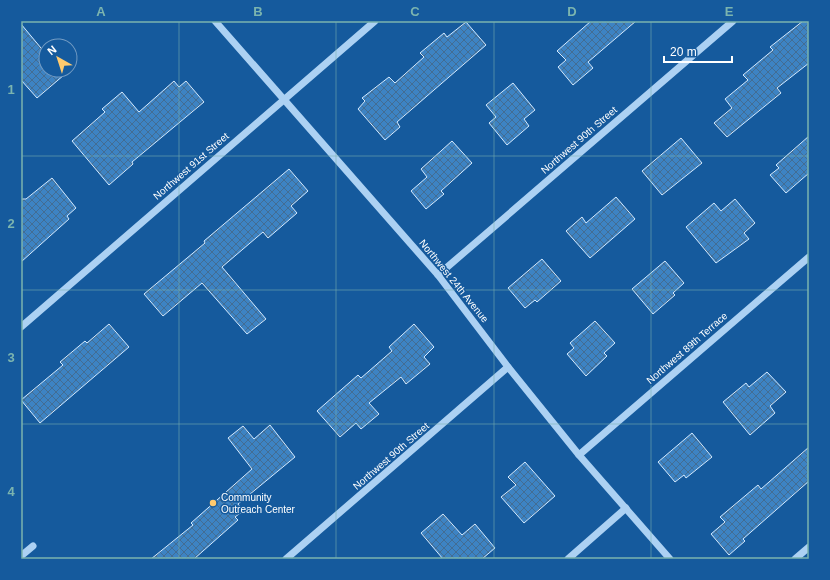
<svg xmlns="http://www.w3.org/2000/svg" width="830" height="580" font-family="Helvetica,sans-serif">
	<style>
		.building { fill: url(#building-cross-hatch); stroke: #d4e9fd }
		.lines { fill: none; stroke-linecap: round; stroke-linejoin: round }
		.minor { stroke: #acd1f3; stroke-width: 7 }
		.grid { fill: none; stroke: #7bb4af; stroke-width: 1; stroke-opacity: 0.55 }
		.poi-dot { fill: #ffca6e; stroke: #155a9d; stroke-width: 1.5 }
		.labels { text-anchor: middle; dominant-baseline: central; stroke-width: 3; stroke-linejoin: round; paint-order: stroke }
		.street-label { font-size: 10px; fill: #fff; stroke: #155a9d }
		.poi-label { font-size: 10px; fill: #fff; stroke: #155a9d; text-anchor: start }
		.neatline { fill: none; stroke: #7bb4af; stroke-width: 1.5 }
		.grid-label { font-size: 13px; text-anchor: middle; font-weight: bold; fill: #7bb4af }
	</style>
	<defs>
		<pattern id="building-cross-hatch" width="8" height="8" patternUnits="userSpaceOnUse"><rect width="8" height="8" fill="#3d83c3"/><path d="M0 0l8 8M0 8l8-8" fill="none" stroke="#436d93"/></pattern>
	</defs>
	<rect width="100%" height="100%" fill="#155a9d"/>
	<g class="building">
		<path d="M591 21H636L588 62 593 68 573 85 558 67 566 60 557 51Z"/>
		<path d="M803 21H809V63L777 88 781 93 727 137 714 123 732 108 725 99 748 80 743 75 773 50 770 47Z"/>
		<path d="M466 22 486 45 397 122 400 127 385 140 358 109 365 101 362 98 389 77 395 83 424 57 420 53 444 33 447 37Z"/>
		<path d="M21 24 46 54V70H59L64 75 37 98 21 80Z"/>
		<path d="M174 81 179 87 186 81 204 102 132 162 133 164 109 185 72 141 105 112 102 109 122 92 139 112Z"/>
		<path d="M513 83 535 110 524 119 529 126 507 145 489 123 496 117 486 105Z"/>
		<path d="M809 136V173L786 193 770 175 779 168 776 165Z"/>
		<path d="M681 138 702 163 662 195 642 171Z"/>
		<path d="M452 141 472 163 441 191 444 194 426 209 411 191 427 177 421 169Z"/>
		<path d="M289 169 308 191 291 206 297 213 268 238 263 232 222 267 266 319 247 334 202 283 163 316 144 294 205 243 204 241Z"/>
		<path d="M52 178 76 208 67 216 69 219 21 262V199H26Z"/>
		<path d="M616 197 635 219 590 258 566 231 582 217 586 223Z"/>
		<path d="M735 199 755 223 744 233 749 239 716 263 686 227 714 203 721 211Z"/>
		<path d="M542 259 561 281 537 302 535 300 525 308 508 288Z"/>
		<path d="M665 261 684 283 673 293 675 295 653 314 632 289Z"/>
		<path d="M595 321 615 343 604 353 607 356 586 376 567 354 574 348 570 343Z"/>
		<path d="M109 324 129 347 40 423 21 400 63 365 60 362 85 341 87 343Z"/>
		<path d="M414 324 434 347 424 357 430 364 406 384 401 377 369 403 379 414 361 429 356 423 340 437 317 411 358 375 361 378 392 351 389 347Z"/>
		<path d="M767 372 786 392 770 406 775 413 750 435 723 402 746 383 749 387Z"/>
		<path d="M270 425 295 457 238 504 243 511 235 517 238 520 194 559H151L193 525 191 523 252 469 228 438 243 426 254 439Z"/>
		<path d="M692 433 712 457 686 478 684 475 675 482 658 462Z"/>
		<path d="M809 447V481L743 539 745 541 729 555 711 534 725 522 720 517 758 485 761 489Z"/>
		<path d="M525 462 555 496 524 523 501 497 516 485 508 477Z"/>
		<path d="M443 514 462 535 475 524 495 548 482 559H443L421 533Z"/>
	</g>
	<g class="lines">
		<g class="minor">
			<path d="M215 21 438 275 508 367 579 455 670 559"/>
			<path d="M438 275 733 21"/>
			<path d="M21 327 375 21"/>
			<path d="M579 455 809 257"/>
			<path d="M21 556 33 546"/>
			<path d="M286 559 508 367"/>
			<path d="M568 559 626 508"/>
			<path d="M795 559 809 547"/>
		</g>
	</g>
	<path class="grid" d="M179 21V559M336 21V559M494 21V559M651 21V559M21 156H809M21 290H809M21 424H809"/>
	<circle class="poi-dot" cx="213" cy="503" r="4"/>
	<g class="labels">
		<g class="street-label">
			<text transform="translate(579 140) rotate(-41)">Northwest 90th Street</text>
			<text transform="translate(191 166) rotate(-41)">Northwest 91st Street</text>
			<text transform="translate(454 281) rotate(51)">Northwest 24th Avenue</text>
			<text transform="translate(687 348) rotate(-41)">Northwest 89th Terrace</text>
			<text transform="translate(391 456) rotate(-41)">Northwest 90th Street</text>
		</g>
		<g class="poi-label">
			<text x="221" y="497">Community<tspan x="221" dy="12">Outreach Center</tspan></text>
		</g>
	</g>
	<rect width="830" height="580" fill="none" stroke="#155a9d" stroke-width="44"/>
	<g transform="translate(58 58) rotate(321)"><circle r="19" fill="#155a9d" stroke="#739cc4"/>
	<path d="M0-3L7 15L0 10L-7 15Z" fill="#ffca6e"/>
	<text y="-6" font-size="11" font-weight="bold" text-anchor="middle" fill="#ffffff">N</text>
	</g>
	<path d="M664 56v6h68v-6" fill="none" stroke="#ffffff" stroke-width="2"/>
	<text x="670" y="56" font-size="12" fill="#ffffff" stroke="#155a9d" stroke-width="3" paint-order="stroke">20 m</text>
	<rect x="22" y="22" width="786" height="536" class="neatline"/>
	<g class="grid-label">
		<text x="101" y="16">A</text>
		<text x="258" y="16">B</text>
		<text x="415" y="16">C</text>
		<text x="572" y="16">D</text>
		<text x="729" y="16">E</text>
		<text x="11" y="94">1</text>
		<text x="11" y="228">2</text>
		<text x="11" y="362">3</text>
		<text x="11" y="496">4</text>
	</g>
</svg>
